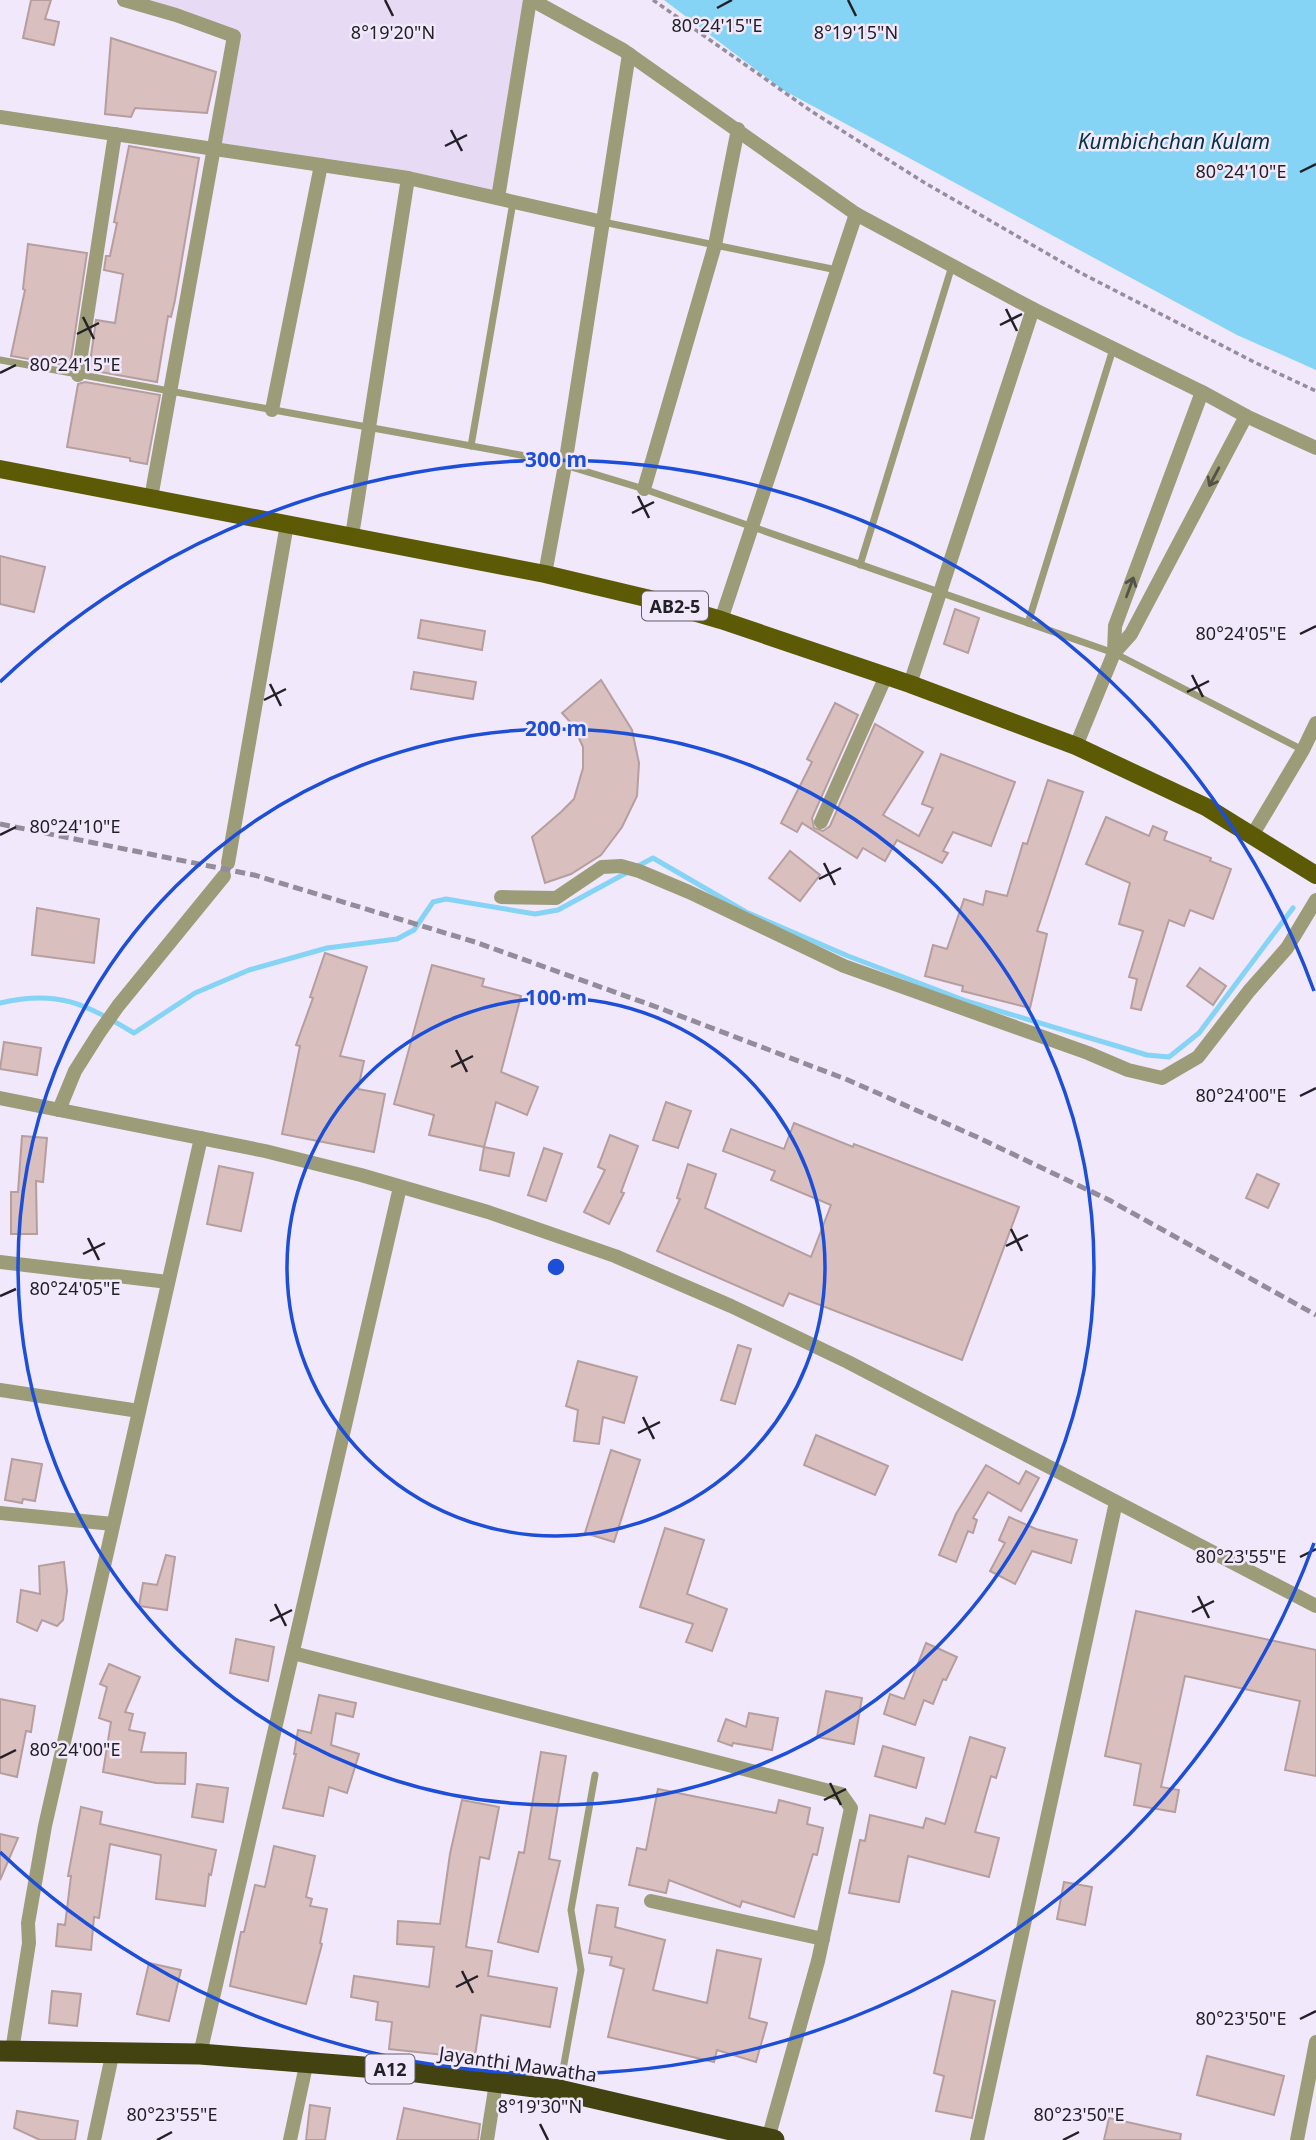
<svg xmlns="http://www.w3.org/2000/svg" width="1316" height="2140" font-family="'Noto Sans',sans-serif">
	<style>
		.built { fill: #e7daf4 }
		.water { fill: #85d3f5 }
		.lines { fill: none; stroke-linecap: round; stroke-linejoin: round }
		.stream { stroke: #85d3f5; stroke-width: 5 }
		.building { fill: #d9c0bf; stroke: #b59e9d; stroke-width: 2 }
		.path { stroke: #958e9c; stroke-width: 3.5; stroke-dasharray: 5 3.5; stroke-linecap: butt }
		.lane { stroke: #9c9c78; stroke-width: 7 }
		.street { stroke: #9c9c78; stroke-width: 14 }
		.primary { stroke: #5c5a05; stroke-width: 18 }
		.highway { stroke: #434211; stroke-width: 21 }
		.rail { stroke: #938d9b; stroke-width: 5; stroke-dasharray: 10 5; stroke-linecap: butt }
		.oneway { stroke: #535247 }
		.ticks { fill: none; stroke: #232027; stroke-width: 2.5 }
		.ring { fill: none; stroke: #1d4ed8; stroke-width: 3.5 }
		.labels { text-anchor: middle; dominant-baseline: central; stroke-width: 5; stroke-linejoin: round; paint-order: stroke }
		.shield { fill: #f1e8fb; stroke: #615c67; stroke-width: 2 }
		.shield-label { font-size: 18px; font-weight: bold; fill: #232027 }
		.street-label { font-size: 19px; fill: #232027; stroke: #f1e8fb }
		.water-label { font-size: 21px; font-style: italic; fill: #023444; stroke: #f1e8fb }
		.ticks-label { font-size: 18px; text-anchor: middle; fill: #232027; stroke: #f1e8fb; stroke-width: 5; stroke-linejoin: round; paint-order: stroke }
		.centre { fill: #1d4ed8; stroke: #f1e8fb; stroke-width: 3.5 }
		.ring-label { font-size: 21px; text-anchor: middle; font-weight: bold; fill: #1d4ed8; stroke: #f1e8fb; stroke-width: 5; stroke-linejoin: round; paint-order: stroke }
	</style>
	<rect width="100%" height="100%" fill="#f1e8fb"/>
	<path class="built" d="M124 0H530L498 198 213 149 234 37Z"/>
	<path class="water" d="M664 0H1316V370L1237 335 783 90Z"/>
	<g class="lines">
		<g class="stream">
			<path d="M636 867 653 858 746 912 848 956 966 1001 1147 1055 1169 1057 1199 1033 1293 908"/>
			<path d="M0 1003C58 989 85 1004 134 1033L195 993 249 970 327 948 397 939 414 930 433 902 446 899 535 914 558 910 628 872"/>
		</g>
	</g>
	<g class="building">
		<path d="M31 0H51L45 19 59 22 54 45 23 38Z"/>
		<path d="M111 38 216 72 207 113 135 108 131 117 105 114Z"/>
		<path d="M129 146 199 158 175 300 171 317 168 316 157 382 89 370 96 320 115 323 123 274 104 270 106 256H110L117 223 114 222Z"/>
		<path d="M28 244 87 253 70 366 11 356 25 290 23 289Z"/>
		<path d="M85 382 160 395 147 464 130 461V458L67 447 78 384Z"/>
		<path d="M0 556 45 567 34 612 0 604Z"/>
		<path d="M955 609 979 618 968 653 944 644Z"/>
		<path d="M421 620 485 631 482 650 418 638Z"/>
		<path d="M414 672 476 682 473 699 411 689Z"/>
		<path d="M601 680 632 730 639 763 637 796 622 827 601 855 571 874 545 883 532 837 561 812 574 799 583 768V747L573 725 562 713Z"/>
		<path d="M835 703 858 715 812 818 814 828 823 831 830 826 875 724 923 752 883 815 919 836 933 808 922 804 941 754 1015 782 991 846 953 832 943 851 948 853 942 863 897 840 885 861 863 848 857 858 802 823 797 832 781 823 812 762 807 759Z"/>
		<path d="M1048 780 1083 792 1037 931 1047 934 1030 1008 962 991 963 986 925 976 933 945 947 949 964 899 983 905 986 891 1007 896 1023 843 1027 844Z"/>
		<path d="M1106 817 1149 836 1153 826 1167 832 1164 840 1211 858 1210 861 1231 869 1213 919 1190 910 1184 926 1169 920 1141 1010 1131 1008 1137 979 1129 977 1143 931 1119 924 1130 883 1086 864Z"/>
		<path d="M790 851 820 875 800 901 769 878Z"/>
		<path d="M37 908 99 919 94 963 32 955Z"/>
		<path d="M325 953 367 967 340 1056 364 1061 358 1089 385 1094 374 1152 282 1134 300 1046 296 1045 313 998 310 997Z"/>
		<path d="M432 965 484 979 482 986 521 996 501 1072 538 1087 527 1115 496 1102 484 1147 429 1135 434 1115 394 1104Z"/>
		<path d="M1200 968 1226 986 1213 1005 1187 986Z"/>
		<path d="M4 1042 41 1048 37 1075 0 1069Z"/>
		<path d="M666 1102 691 1111 678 1148 653 1140Z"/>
		<path d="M794 1123 853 1147 854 1144 1019 1207 962 1360 789 1293 783 1306 657 1251 680 1199 677 1198 688 1164 716 1174 705 1208 811 1257 831 1205 771 1180 775 1171 723 1151 731 1129 784 1149Z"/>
		<path d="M610 1135 638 1146 621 1192 624 1193 609 1224 584 1212 605 1170 598 1167Z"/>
		<path d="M22 1136 47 1138 43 1182 36 1181 37 1234H11V1192H18Z"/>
		<path d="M484 1147 514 1153 509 1176 480 1170Z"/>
		<path d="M544 1148 562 1154 546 1201 528 1195Z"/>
		<path d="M219 1166 253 1173 241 1231 207 1224Z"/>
		<path d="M1257 1174 1279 1184 1268 1208 1246 1198Z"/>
		<path d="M738 1345 751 1349 735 1404 721 1400Z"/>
		<path d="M578 1361 637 1377 624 1423 603 1417 599 1444 574 1441 578 1410 566 1406Z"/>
		<path d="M816 1435 888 1466 875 1495 804 1465Z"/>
		<path d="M611 1450 640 1460 614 1542 585 1533Z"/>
		<path d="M12 1459 42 1464 35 1501 23 1499 22 1503 5 1500Z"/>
		<path d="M986 1465 1019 1484 1026 1471 1039 1478 1021 1511 988 1492 973 1518 977 1520 973 1533 968 1531 956 1562 939 1555 956 1514Z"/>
		<path d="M1009 1517 1036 1529 1077 1540 1071 1563 1032 1551 1015 1584 990 1571 1005 1543 999 1540Z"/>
		<path d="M665 1528 704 1540 687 1594 727 1609 712 1651 686 1642 693 1624 640 1607Z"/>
		<path d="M166 1555 175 1557 167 1610 139 1606 143 1583 157 1585Z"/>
		<path d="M64 1562 67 1591 63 1620 57 1626 42 1620 37 1631 17 1622 21 1590 40 1594 39 1566Z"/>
		<path d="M1136 1611 1316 1650V1776L1285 1770 1300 1701 1185 1676 1161 1787 1179 1790 1175 1812 1134 1805 1141 1764 1105 1756Z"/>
		<path d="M236 1639 274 1647 268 1681 230 1673Z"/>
		<path d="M926 1643 957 1657 946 1680 943 1679 933 1704 924 1700 915 1725 884 1714 890 1694 904 1699Z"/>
		<path d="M109 1664 140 1677 125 1712 133 1714 129 1730 145 1733 141 1752 186 1753 185 1784 156 1783 103 1772 111 1722 99 1718 107 1687 100 1684Z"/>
		<path d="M826 1691 862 1698 854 1744 817 1737Z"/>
		<path d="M319 1695 356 1703 353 1717 336 1713 331 1745 359 1754 347 1793 329 1787 323 1816 283 1808 296 1754H294L298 1730 311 1733Z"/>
		<path d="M0 1699 35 1706 31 1732 26 1731 17 1777 0 1773Z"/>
		<path d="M749 1713 778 1718 772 1750 733 1743 732 1746 718 1741 726 1719 746 1727Z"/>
		<path d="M970 1737 1005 1748 996 1778 991 1776 975 1832 999 1838 989 1877 908 1856 899 1902 849 1893 860 1840 865 1841 870 1815 923 1828 926 1818 945 1824Z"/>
		<path d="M883 1746 924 1758 916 1788 875 1776Z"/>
		<path d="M541 1752 566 1756 549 1859 560 1861 538 1952 498 1942 519 1852 524 1853Z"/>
		<path d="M197 1784 228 1788 223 1822 192 1817Z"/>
		<path d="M658 1789 776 1813 779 1800 810 1808 807 1824 823 1828 817 1855 813 1854 794 1917 742 1901 740 1907 669 1880 666 1893 629 1885 637 1848 646 1850Z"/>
		<path d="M462 1800 499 1807 489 1859 480 1857 466 1947 492 1951 488 1976 557 1988 550 2027 481 2015 475 2056 444 2051V2055L389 2049 392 2022 376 2020 378 2002 351 1997 354 1976 429 1987 434 1947 397 1944 398 1921 440 1924 450 1854Z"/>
		<path d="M81 1807 102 1812 100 1824 216 1850 211 1875 209 1874 205 1906 156 1899 161 1855 110 1844 99 1918 94 1917 91 1950 56 1946 58 1924 65 1925 71 1876H68Z"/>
		<path d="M0 1834 18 1838 0 1880Z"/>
		<path d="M274 1846 315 1856 306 1897 312 1899 310 1906 327 1909 320 1943 322 1944 306 2004 230 1986 241 1932H244L255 1885 265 1887Z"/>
		<path d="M1064 1882 1092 1887 1085 1925 1057 1919Z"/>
		<path d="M597 1905 618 1908 615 1927 665 1940 653 1990 707 2003 717 1950 761 1959 749 2018 767 2023 756 2062 717 2050 714 2062 608 2037 624 1969 610 1965 612 1957 589 1953Z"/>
		<path d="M149 1963 181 1970 169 2021 137 2014Z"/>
		<path d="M52 1991 81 1994 77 2026 49 2023Z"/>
		<path d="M952 1991 995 2001 972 2118 936 2111 944 2076 934 2073Z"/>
		<path d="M1207 2056 1284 2076 1274 2115 1197 2095Z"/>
		<path d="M310 2105 330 2108 325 2140H306Z"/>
		<path d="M404 2108 480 2124 478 2140H397Z"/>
		<path d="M17 2111 78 2121 75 2140H40L14 2128Z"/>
		<path d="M1109 2118 1181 2134 1180 2140H1104Z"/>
	</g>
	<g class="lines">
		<path class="path" d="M653 0 811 111 925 183 1079 272 1256 363 1316 391"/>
		<g class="lane">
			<path d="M603 222 837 270"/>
			<path d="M0 360 548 460 644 489 1114 653 1303 750"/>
			<path d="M471 446 513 202"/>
			<path d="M860 565 952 266"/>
			<path d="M1028 623 1113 349"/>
			<path d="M560 2086 581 1970 571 1910 595 1775"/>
		</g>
		<g class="street">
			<path d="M124 0 176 15 234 36 151 498"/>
			<path d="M532 0 623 50 856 214 1033 309 1202 392 1246 416 1316 448"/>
			<path d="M0 117 408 178 352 536"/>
			<path d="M408 178 603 222"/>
			<path d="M498 198 530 0"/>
			<path d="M78 375 115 134"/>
			<path d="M272 410 321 165"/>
			<path d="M644 489 715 245 738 129"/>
			<path d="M545 574 565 465 629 54"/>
			<path d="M721 620 856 214"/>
			<path d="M1114 653 1115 626 1202 392"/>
			<path d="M910 684 1033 309"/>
			<path d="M1076 746 1114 653 1131 634 1246 416"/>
			<path d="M821 822 886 676"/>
			<path d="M1253 834 1303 750 1316 723"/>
			<path d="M228 863 287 524"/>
			<path d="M501 897 556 898 602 867 621 866 639 871 689 892 844 966 1088 1053 1128 1070 1162 1078 1198 1057 1249 991 1287 948 1316 900"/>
			<path d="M0 1098 265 1151 361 1175 488 1212 615 1256 731 1306 848 1362 1316 1606"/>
			<path d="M59 1110 75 1071 99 1033 118 1006 224 876"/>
			<path d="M0 1262 168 1282"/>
			<path d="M0 1390 139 1411"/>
			<path d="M0 1513 113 1524"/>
			<path d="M293 1653 841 1794 851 1808 818 1961 768 2139"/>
			<path d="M651 1901 823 1939"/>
			<path d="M12 2051 29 1943 28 1923 45 1826 201 1138"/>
			<path d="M200 2054 400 1187"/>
			<path d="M94 2140 113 2051"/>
			<path d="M290 2140 307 2061"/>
			<path d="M487 2140 496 2083"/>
			<path d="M977 2140 1116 1502"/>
			<path d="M1297 2140 1316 2042"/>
		</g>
		<path class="primary" d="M0 469 545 574 646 598 721 620 910 684 1076 746 1206 807 1316 875"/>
		<path class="highway" d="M0 2051 200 2054 401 2070 559 2090 774 2140"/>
		<path class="rail" d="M0 824 254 875 475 942 662 1009 848 1080 977 1137 1109 1200 1316 1315"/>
	</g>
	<defs><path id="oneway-shaft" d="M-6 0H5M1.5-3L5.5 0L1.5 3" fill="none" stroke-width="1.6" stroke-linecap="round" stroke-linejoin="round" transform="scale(1.75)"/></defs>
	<g class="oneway">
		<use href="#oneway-shaft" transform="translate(1214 477) rotate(118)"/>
		<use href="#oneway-shaft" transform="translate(1130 587) rotate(-70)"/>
	</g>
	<path class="ticks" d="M385 0 393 16M848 0 856 16M717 8 732 0M451 130 462 151M445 146 467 135M1300 172 1316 164M1006 309 1017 331M83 317 94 339M1000 325 1022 314M77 334 99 323M0 373 16 365M638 496 649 518M632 513 654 502M1300 634 1316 626M1192 675 1203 697M270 684 281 706M1187 692 1209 681M264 700 286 689M0 835 16 827M824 863 835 885M819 879 841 868M456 1050 467 1072M451 1067 473 1056M1300 1096 1316 1088M1011 1229 1022 1251M88 1238 99 1260M1006 1246 1028 1235M83 1254 105 1243M0 1296 16 1289M643 1417 654 1439M638 1433 660 1422M1300 1557 1316 1549M1198 1596 1209 1618M275 1604 286 1626M1192 1612 1214 1601M270 1621 292 1610M0 1758 16 1750M830 1783 841 1805M824 1800 846 1789M462 1971 473 1993M456 1987 478 1976M1300 2019 1316 2011M540 2124 548 2140M157 2140 172 2132M1063 2140 1079 2132"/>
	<g class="ring">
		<circle cx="556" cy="1267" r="269"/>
		<circle cx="556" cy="1267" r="538"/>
		<path d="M1314 1543A807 807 0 0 1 0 1852M0 682A807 807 0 0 1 1314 991"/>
	</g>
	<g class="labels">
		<g class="shield">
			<rect x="642" y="591.5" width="66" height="29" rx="5"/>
			<rect x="365.5" y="2054.5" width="49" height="29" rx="5"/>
		</g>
		<g class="shield-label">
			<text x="675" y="606">AB2-5</text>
			<text x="390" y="2069">A12</text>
		</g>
		<g class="street-label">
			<text transform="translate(518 2064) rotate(8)">Jayanthi Mawatha</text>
		</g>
		<g class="water-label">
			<text x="1174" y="141">Kumbichchan Kulam</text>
		</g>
	</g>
	<g class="ticks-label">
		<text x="717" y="32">80°24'15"E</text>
		<text x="393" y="39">8°19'20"N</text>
		<text x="856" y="39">8°19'15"N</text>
		<text x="1241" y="178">80°24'10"E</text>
		<text x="75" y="371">80°24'15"E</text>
		<text x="1241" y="640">80°24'05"E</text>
		<text x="75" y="833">80°24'10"E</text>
		<text x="1241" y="1102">80°24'00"E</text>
		<text x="75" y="1295">80°24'05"E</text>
		<text x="1241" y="1563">80°23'55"E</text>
		<text x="75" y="1756">80°24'00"E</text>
		<text x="1241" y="2025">80°23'50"E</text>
		<text x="540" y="2113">8°19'30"N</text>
		<text x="172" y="2121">80°23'55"E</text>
		<text x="1079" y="2121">80°23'50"E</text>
	</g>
	<circle cx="556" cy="1267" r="10" class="centre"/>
	<g class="ring-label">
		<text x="556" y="467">300 m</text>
		<text x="556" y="736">200 m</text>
		<text x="556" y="1005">100 m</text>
	</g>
</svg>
